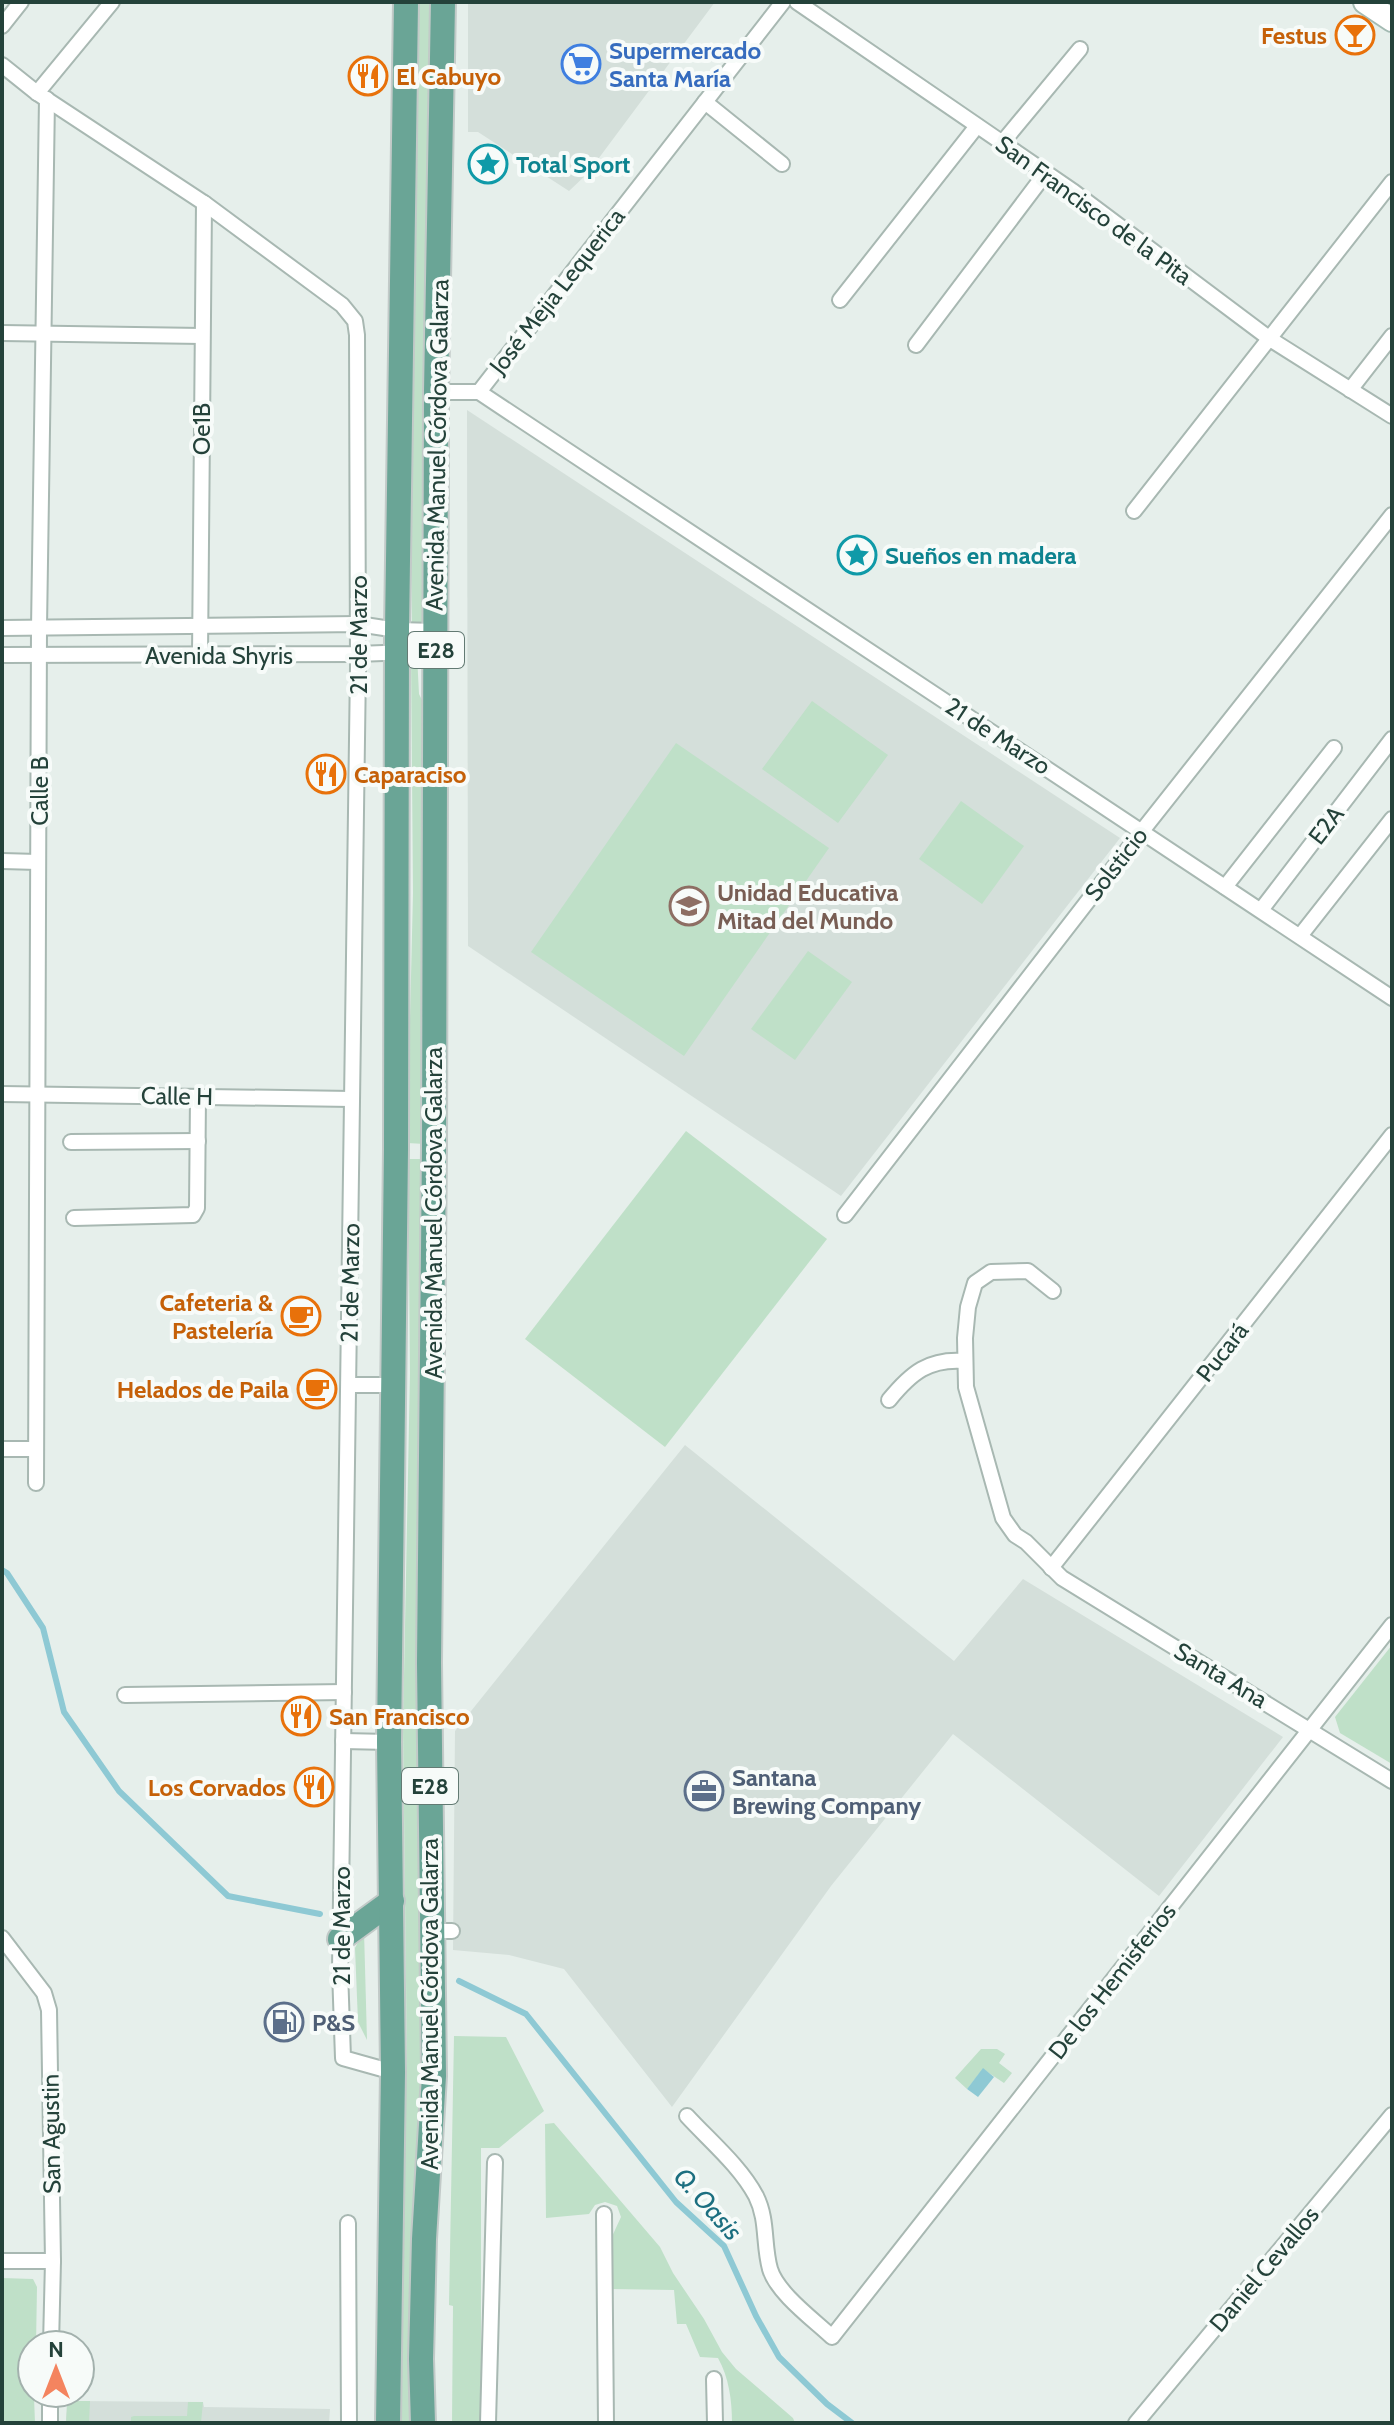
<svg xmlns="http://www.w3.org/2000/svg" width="1394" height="2425" font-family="Cabin,sans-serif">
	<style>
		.built { fill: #d4dfda }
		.green { fill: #bfe0c8 }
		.water { fill: #8ec9d4 }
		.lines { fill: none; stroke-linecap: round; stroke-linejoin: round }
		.stream { stroke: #8ec9d4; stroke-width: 6 }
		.street-casing { stroke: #a8b8b2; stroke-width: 18 }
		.secondary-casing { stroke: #a4bbb3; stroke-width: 26 }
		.primary-casing { stroke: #c2cac8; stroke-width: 28 }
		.street { stroke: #fff; stroke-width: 14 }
		.secondary { stroke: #fff; stroke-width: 22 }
		.primary { stroke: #6aa596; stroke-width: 24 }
		.labels { text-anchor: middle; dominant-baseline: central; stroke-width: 8; stroke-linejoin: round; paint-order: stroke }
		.shield { fill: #f7fbf9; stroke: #637a73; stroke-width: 2 }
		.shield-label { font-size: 22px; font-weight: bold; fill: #24423a }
		.food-label { font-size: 24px; font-weight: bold; fill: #c56008; stroke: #f7fbf9; text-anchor: end }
		.shop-label { font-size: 24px; font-weight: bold; fill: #366cbe; stroke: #f7fbf9; text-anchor: start }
		.culture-label { font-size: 24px; font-weight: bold; fill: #0d838f; stroke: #f7fbf9; text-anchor: start }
		.street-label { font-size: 24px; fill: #24423a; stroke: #f7fbf9 }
		.education-label { font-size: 24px; font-weight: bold; fill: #785e54; stroke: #f7fbf9; text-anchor: start }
		.service-label { font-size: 24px; font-weight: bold; fill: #4e5e75; stroke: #f7fbf9; text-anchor: start }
		.water-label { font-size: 26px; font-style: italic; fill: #1c6f80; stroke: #f7fbf9 }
	</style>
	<rect width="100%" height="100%" fill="#e6efeb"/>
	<g class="built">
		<path d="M468 2H715L587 174 569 191 478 132H468Z"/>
		<path d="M467 410 1120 838 841 1196 468 946Z"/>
		<path d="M685 1445 954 1661 1023 1579 1283 1737 1159 1896 953 1734 831 1886 672 2107 564 1969 509 1955 453 1950 455 1731Z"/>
		<path d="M72 2401 203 2402 204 2407 330 2409 329 2423H66L67 2405Z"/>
	</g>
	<g class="green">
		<path d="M416 2H432L424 623 412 624 409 425Z"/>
		<path d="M411 655H417L419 694 424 704 425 1144 407 1143 413 893Z"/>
		<path d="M812 701 888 755 838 823 762 769Z"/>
		<path d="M676 743 829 848 684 1056 531 952Z"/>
		<path d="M961 801 1024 846 982 904 919 859Z"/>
		<path d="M808 951 852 982 795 1060 751 1029Z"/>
		<path d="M686 1131 827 1239 665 1447 525 1339Z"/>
		<path d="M408 1159H425L417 1726 424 2033 415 2205 413 2423H399L402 2146 407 2065 403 1727 410 1373Z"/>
		<path d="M1392 1645V1764L1340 1733 1335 1717Z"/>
		<path d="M364 1931 367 2040 358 2022 355 1948Z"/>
		<path d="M454 2036 506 2037 544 2111 499 2148H481V2423H452L453 2306 449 2305Z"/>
		<path d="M981 2049H997L1005 2054 999 2063 1012 2073 1004 2083 983 2069 967 2089 955 2078Z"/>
		<path d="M554 2123 660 2247 673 2273 704 2319 722 2352 736 2369 793 2418 795 2423H732C732 2400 729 2378 718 2358L700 2357 686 2324H677L674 2290 610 2289 609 2243 621 2217 617 2206 605 2202 595 2205 589 2214 546 2218 545 2124Z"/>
		<path d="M2 2278 33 2279 37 2287 36 2345H32L35 2423H2Z"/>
		<path d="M72 2401H90L89 2423H66L67 2405Z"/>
		<path d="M188 2402H203L201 2423H131V2417L134 2416H187Z"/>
	</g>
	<path class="water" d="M983 2068 994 2077 978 2097 967 2089Z"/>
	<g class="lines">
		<g class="stream">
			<path d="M2 1570 7 1573 43 1628 64 1712 119 1791 228 1896 320 1914"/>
			<path d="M459 1981 526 2014 676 2202 724 2246 756 2316 779 2357 827 2404 852 2423"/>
		</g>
		<defs>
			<g id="street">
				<path d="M797 2 1074 192 1270 339 1392 416"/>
				<path d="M2 26 21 2"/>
				<path d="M2 65 37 93 204 203 342 305 355 321 357 335 358 667 340 1970 343 2058 393 2072"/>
				<path d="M37 93 112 2"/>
				<path d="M705 102 782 164"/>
				<path d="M1002 143 1080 49"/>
				<path d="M840 300 977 126"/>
				<path d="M2 333 202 336"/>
				<path d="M916 345 1045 174"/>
				<path d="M1350 390 1392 336"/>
				<path d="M436 392H479L1392 998"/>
				<path d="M479 392 783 2"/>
				<path d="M1134 511 1392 182"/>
				<path d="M2 628 358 624 397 630 436 631"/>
				<path d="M2 655 357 654 436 651"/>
				<path d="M200 655 204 203"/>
				<path d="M2 861 38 862"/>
				<path d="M1225 887 1334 748"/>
				<path d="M1261 910 1392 739"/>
				<path d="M1300 936 1392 819"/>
				<path d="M2 1094 352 1099"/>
				<path d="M71 1142 198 1141"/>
				<path d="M845 1215 1142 831 1392 515"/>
				<path d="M74 1218 193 1215 197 1208 198 1096"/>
				<path d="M1053 1291 1028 1271 991 1272 975 1283 968 1307 965 1338 966 1387 1003 1518 1015 1535 1026 1542 1062 1578 1392 1781"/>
				<path d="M349 1385H392"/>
				<path d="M889 1400C911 1373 929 1358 965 1361"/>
				<path d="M2 1449H36"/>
				<path d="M36 1483 39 628 47 99"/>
				<path d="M1051 1568 1392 1135"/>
				<path d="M125 1695 344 1692"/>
				<path d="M343 1741 389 1742"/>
				<path d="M433 1931H452"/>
				<path d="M2 1938 44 1993 49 2010 53 2261 51 2345"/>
				<path d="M687 2116C710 2141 740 2166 756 2196 768 2220 763 2244 770 2269 777 2293 814 2320 832 2337L1392 1625"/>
				<path d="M604 2214 606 2423"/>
				<path d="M348 2223 349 2423"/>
				<path d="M2 2261H53"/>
				<path d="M714 2379 715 2423"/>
				<path d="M50 2423V2393"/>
				<path d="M488 2423 495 2162"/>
				<path d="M1136 2423 1392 2115"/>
			</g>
			<path id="secondary" d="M1365 2 1392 20"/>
			<g id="primary">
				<path d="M340 1939 392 1901"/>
				<path d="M388 2423 393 2072 389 1742 396 1149 397 630 406 2"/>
				<path d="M423 2423 421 2359 424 2239 434 2076 429 1663 434 1149 436 392 443 2"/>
			</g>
		</defs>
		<use href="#street" class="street-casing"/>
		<use href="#secondary" class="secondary-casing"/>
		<use href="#primary" class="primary-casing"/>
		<use href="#street" class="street"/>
		<use href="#secondary" class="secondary"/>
		<use href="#primary" class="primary"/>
	</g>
	<defs>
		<symbol id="bar-ring" viewBox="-11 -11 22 22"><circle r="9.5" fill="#f7fbf9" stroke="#e8710a" stroke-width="1.5"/><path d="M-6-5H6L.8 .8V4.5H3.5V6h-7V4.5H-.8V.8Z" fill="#e8710a"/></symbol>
		<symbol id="supermarket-ring" viewBox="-11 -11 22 22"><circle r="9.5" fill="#f7fbf9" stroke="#3f7fe0" stroke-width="1.5"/><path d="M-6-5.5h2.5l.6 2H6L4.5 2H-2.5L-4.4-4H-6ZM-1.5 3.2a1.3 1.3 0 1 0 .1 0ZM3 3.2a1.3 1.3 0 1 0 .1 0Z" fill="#3f7fe0"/></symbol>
		<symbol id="restaurant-ring" viewBox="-11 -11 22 22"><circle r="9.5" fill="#f7fbf9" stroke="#e8710a" stroke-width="1.5"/><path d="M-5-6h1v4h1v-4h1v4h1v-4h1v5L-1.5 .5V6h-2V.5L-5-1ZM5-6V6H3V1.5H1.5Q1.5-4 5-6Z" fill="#e8710a"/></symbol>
		<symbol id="sight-ring" viewBox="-11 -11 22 22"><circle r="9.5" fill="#f7fbf9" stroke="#0f9aa8" stroke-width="1.5"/><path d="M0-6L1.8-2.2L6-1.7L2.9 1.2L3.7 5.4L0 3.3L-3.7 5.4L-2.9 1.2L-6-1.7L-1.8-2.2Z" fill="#0f9aa8"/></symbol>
		<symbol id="university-ring" viewBox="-11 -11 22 22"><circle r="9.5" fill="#f7fbf9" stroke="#8d6e63" stroke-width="1.5"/><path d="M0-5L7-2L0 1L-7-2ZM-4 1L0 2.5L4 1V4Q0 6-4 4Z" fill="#8d6e63"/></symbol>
		<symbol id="cafe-ring" viewBox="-11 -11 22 22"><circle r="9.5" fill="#f7fbf9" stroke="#e8710a" stroke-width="1.5"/><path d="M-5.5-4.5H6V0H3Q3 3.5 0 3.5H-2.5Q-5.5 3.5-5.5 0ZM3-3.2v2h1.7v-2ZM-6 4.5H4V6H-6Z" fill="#e8710a"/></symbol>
		<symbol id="office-ring" viewBox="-11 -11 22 22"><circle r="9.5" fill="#f7fbf9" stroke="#5c6f8a" stroke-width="1.5"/><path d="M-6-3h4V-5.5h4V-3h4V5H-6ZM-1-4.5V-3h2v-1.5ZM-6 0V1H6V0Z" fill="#5c6f8a"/></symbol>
		<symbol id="fuel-ring" viewBox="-11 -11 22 22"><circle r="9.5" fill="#f7fbf9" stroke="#5c6f8a" stroke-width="1.5"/><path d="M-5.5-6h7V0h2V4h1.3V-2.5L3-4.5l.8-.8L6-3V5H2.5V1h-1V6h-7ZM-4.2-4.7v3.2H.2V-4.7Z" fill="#5c6f8a"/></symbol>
	</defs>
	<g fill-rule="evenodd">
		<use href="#bar-ring" x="1333" y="13" width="44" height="44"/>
		<use href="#supermarket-ring" x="559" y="42" width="44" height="44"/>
		<use href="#restaurant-ring" x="346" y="54" width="44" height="44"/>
		<use href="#sight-ring" x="466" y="142" width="44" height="44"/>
		<use href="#sight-ring" x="835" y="533" width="44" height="44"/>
		<use href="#restaurant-ring" x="304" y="752" width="44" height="44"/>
		<use href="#university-ring" x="667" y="884" width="44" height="44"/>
		<use href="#cafe-ring" x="279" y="1294" width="44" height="44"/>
		<use href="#cafe-ring" x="295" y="1367" width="44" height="44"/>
		<use href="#restaurant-ring" x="279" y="1694" width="44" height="44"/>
		<use href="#restaurant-ring" x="292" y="1765" width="44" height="44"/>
		<use href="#office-ring" x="682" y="1769" width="44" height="44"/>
		<use href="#fuel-ring" x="262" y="2000" width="44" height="44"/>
	</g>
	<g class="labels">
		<g class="shield">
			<rect x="408" y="632" width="56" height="36" rx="6"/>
			<rect x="402" y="1768" width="56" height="36" rx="6"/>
		</g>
		<g class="shield-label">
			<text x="436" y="650">E28</text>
			<text x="430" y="1786">E28</text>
		</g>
		<g class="food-label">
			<text x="1327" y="35">Festus</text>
			<text x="396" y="76" text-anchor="start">El Cabuyo</text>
			<text x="354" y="774" text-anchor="start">Caparaciso</text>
			<text x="273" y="1302">Cafeteria &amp;<tspan x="273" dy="28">Pastelería</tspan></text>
			<text x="289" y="1389">Helados de Paila</text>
			<text x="329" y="1716" text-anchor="start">San Francisco</text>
			<text x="286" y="1787">Los Corvados</text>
		</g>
		<g class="shop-label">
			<text x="609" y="50">Supermercado<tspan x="609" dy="28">Santa María</tspan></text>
		</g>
		<g class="culture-label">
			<text x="516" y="164">Total Sport</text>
			<text x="885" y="555">Sueños en madera</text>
		</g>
		<g class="street-label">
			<text transform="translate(1094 210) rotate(36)">San Francisco de la Pita</text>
			<text transform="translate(557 291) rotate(-52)">José Mejia Lequerica</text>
			<text transform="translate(201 429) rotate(-90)">Oe1B</text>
			<text transform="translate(437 445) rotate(-89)">Avenida Manuel Córdova Galarza</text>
			<text transform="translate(358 635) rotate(-90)">21 de Marzo</text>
			<text x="219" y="655">Avenida Shyris</text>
			<text transform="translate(998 736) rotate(33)">21 de Marzo</text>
			<text transform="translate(39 791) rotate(-90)">Calle B</text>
			<text transform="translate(1326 825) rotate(-52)">E2A</text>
			<text transform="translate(1116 864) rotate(-52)">Solsticio</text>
			<text transform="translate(177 1096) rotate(1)">Calle H</text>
			<text transform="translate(433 1213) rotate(-90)">Avenida Manuel Córdova Galarza</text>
			<text transform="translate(350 1283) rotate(-89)">21 de Marzo</text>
			<text transform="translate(1222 1352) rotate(-52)">Pucará</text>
			<text transform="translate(1221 1675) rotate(31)">Santa Ana</text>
			<text transform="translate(341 1926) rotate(-90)">21 de Marzo</text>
			<text transform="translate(1112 1981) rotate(-52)">De los Hemisferios</text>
			<text transform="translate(429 2004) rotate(-90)">Avenida Manuel Córdova Galarza</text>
			<text transform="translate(51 2134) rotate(-91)">San Agustin</text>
			<text transform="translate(1264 2269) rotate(-50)">Daniel Cevallos</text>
		</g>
		<g class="education-label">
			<text x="717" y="892">Unidad Educativa<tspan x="717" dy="28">Mitad del Mundo</tspan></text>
		</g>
		<g class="service-label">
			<text x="732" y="1777">Santana<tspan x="732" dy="28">Brewing Company</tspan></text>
			<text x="312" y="2022">P&amp;S</text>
		</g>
		<g class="water-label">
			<text transform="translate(708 2204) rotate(48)">Q. Oasis</text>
		</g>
	</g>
	<rect width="1394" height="2425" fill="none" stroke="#24423a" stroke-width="8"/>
	<g transform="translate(56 2369)"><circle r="38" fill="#f7fbf9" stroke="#a3b1ad" stroke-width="2"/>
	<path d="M0-6L14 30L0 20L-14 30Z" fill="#f4845f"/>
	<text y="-12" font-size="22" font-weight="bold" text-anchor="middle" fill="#24423a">N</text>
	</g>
</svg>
